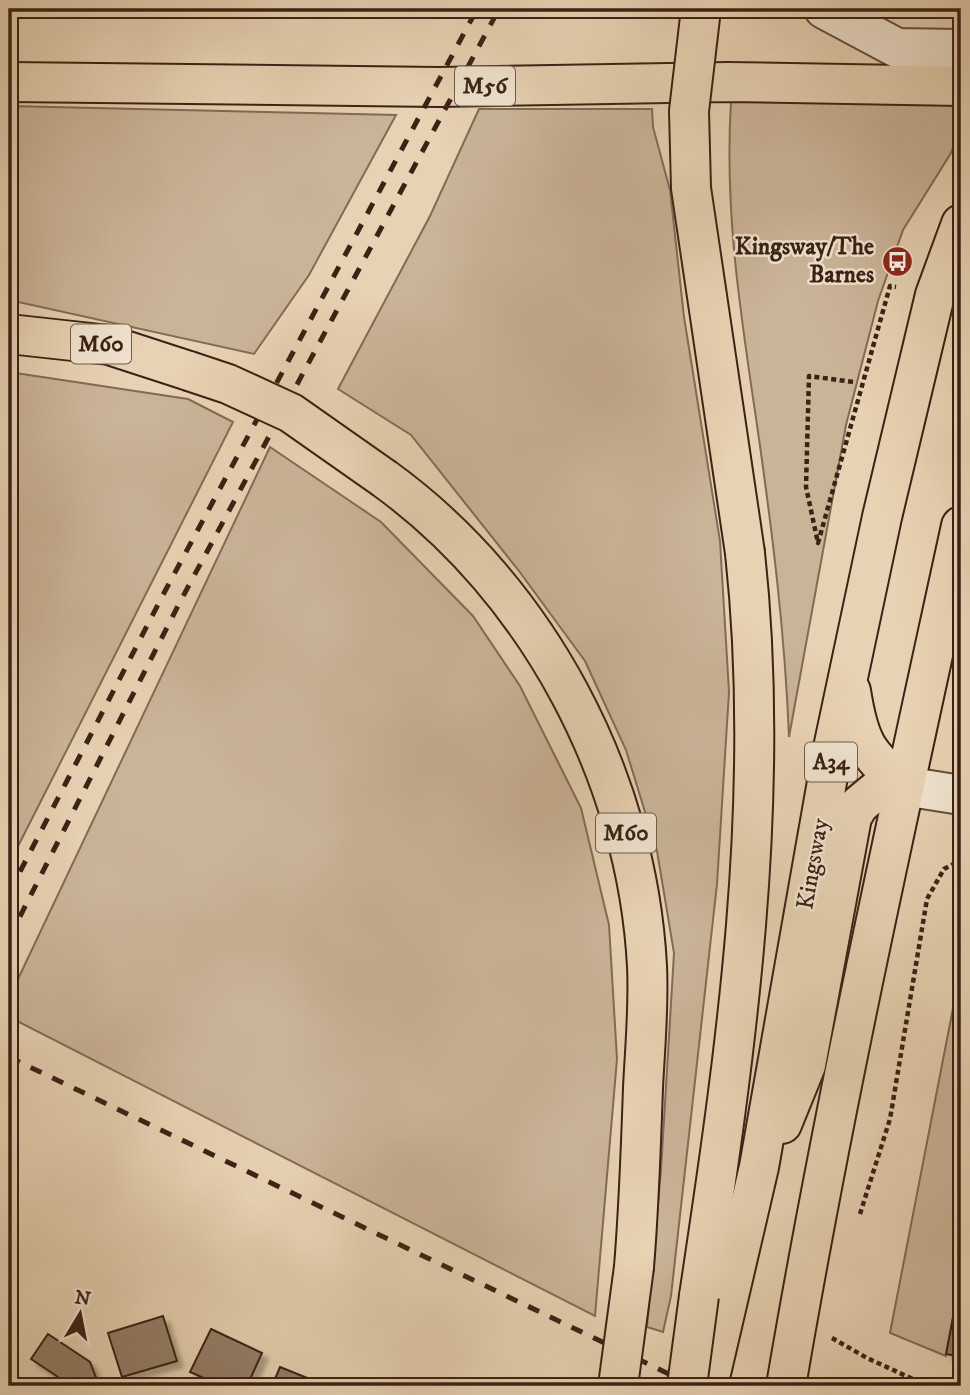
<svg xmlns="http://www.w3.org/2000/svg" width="970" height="1395" font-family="'IM FELL DW Pica',serif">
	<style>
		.green { fill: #cab498; stroke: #826b56; stroke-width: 2 }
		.building { fill: #947e67; stroke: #3a2215; stroke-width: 2; filter: url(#shadow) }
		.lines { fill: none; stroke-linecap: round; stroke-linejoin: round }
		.minor-casing { stroke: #654e3c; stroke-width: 42 }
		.highway-casing { stroke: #3a2215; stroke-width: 42 }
		.path { stroke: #3a2215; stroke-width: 4.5; stroke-dasharray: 5 3.5; stroke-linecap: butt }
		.minor { stroke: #efe2ce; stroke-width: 38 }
		.highway { stroke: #e7d2b3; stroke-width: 38 }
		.rail { stroke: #3a2215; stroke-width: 5; stroke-dasharray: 12 12; stroke-linecap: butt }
		.highway-bridge-casing { stroke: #3a2215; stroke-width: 42; stroke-linecap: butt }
		.highway-bridge { stroke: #e7d2b3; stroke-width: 38 }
		.labels { text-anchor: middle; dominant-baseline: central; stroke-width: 5; stroke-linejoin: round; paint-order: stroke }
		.shield { fill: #efe2ce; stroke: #705c4c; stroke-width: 2 }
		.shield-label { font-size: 23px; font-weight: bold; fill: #3a2215 }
		.poi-label { font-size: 24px; font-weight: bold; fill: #3a2215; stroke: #efe2ce; text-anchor: end }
		.street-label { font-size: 24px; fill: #3a2215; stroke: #efe2ce }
	</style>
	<defs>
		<filter id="shadow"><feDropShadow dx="6" dy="6" stdDeviation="2" flood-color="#0004"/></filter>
	</defs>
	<rect width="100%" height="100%" fill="#e7d2b3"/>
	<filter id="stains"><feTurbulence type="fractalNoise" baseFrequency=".00286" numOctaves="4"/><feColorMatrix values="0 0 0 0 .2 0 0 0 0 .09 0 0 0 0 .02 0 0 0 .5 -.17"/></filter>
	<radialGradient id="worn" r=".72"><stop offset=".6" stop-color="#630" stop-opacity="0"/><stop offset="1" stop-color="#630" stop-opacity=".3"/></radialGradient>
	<g class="green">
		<path d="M731 102H961V124L951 153 903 230 878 301 846 425 789 737C785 633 772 529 757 425 741 317 724 211 731 102Z"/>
		<path d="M9 106 396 115 309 275 254 354 9 300Z"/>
		<path d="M479 109H652L653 127 670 190 684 317 720 541 729 692 717 884 671 1296 663 1332 647 1327 661 1170 674 953 657 851 626 750 585 661 519 571 411 435 338 389 430 216Z"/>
		<path d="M9 372 188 399 233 422 9 864Z"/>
		<path d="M270 447 381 522 473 616 520 686 581 808 609 925 617 1059 595 1316 9 1017V998Z"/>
		<path d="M961 967V1272L946 1356 890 1333Z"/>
	</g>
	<g class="building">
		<path d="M959 1288 961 1289V1325L952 1323Z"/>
		<path d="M163 1316 177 1361 122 1377 108 1333Z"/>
		<path d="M952 1323 961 1325V1357L946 1354Z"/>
		<path d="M211 1329 262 1353 247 1386H222L190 1372Z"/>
		<path d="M48 1334 90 1362 97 1380 106 1386H52L58 1377 31 1359Z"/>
		<path d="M280 1367 327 1386H272Z"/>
	</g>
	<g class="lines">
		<defs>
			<g id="minor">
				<path d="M824 9 897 48 961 49"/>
				<path d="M904 786 961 795"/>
			</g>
			<g id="highway">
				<path d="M9 82 439 87 728 82 961 86"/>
				<path d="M9 334 109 345 189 371"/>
				<path d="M385 479C538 590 637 777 647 966 649 1007 645 1047 643 1088 641 1147 639 1207 634 1267"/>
				<path d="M851 691C859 742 866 753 904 786"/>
				<path d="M782 1124 806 1065 852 817 859 805 883 785 904 786"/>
				<path d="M699 1296C736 1051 772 800 745 553"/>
				<path d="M708 1386 759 1167 833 748 882 517 935 295 961 224"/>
				<path d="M786 1386C835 1097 899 812 961 526"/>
			</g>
		</defs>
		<use href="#minor" class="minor-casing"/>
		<use href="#highway" class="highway-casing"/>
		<g class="path">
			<path d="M853 382 809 376 806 487 818 543 890 286 896 287"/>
			<path d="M860 1214 890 1119 927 899 944 869 961 860"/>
			<path d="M832 1338 867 1358 928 1386"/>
		</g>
		<use href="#minor" class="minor"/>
		<use href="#highway" class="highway"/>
		<g class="rail">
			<path d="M9 893 164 593 477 9"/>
			<path d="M9 938 181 600 499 9"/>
			<path d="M9 1057 694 1386"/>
		</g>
		<defs>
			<g id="highway-bridge">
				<path d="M701 9 689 111 691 188 745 553"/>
				<path d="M189 371 228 384 291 413 385 479"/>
				<path d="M618 1386 634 1267"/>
				<path d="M687 1386 699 1296"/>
			</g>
		</defs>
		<use href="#highway-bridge" class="highway-bridge-casing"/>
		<use href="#highway-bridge" class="highway-bridge"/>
	</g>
	<defs>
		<symbol id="bus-disc" viewBox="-11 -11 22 22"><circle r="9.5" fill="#8f2418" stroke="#efe2ce"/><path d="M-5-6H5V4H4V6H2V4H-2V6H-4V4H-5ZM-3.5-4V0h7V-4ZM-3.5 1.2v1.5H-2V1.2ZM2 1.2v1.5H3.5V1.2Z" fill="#fff"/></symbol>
	</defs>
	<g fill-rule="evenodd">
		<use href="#bus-disc" x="880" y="244" width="35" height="35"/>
	</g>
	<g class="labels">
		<g class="shield">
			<rect x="455" y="66.5" width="60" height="39" rx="5"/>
			<rect x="71" y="324.5" width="60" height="39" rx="5"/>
			<rect x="805" y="742.5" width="52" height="39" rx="5"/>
			<rect x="596" y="813.5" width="60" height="39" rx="5"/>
		</g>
		<g class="shield-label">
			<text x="485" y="86">M56</text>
			<text x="101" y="344">M60</text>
			<text x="831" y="762">A34</text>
			<text x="626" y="833">M60</text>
		</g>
		<g class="poi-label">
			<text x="874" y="247">Kingsway/The<tspan x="874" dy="28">Barnes</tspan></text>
		</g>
		<g class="street-label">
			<text transform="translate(813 864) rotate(-80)">Kingsway</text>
		</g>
	</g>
	<rect width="970" height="1395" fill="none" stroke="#e7d2b3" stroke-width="35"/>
	<rect x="10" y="10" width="949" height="1374" fill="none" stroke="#3a2215" stroke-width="3.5"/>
	<rect x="18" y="18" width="935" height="1360" fill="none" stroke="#3a2215" stroke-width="2"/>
	<g transform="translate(80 1314) rotate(10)" stroke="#efe2ce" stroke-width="5" paint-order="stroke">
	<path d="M0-5L12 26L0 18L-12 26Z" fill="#3a2215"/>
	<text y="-10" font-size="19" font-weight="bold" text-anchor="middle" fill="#3a2215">N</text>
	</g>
	<rect width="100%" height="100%" filter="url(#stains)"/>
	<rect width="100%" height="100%" fill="url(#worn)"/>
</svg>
